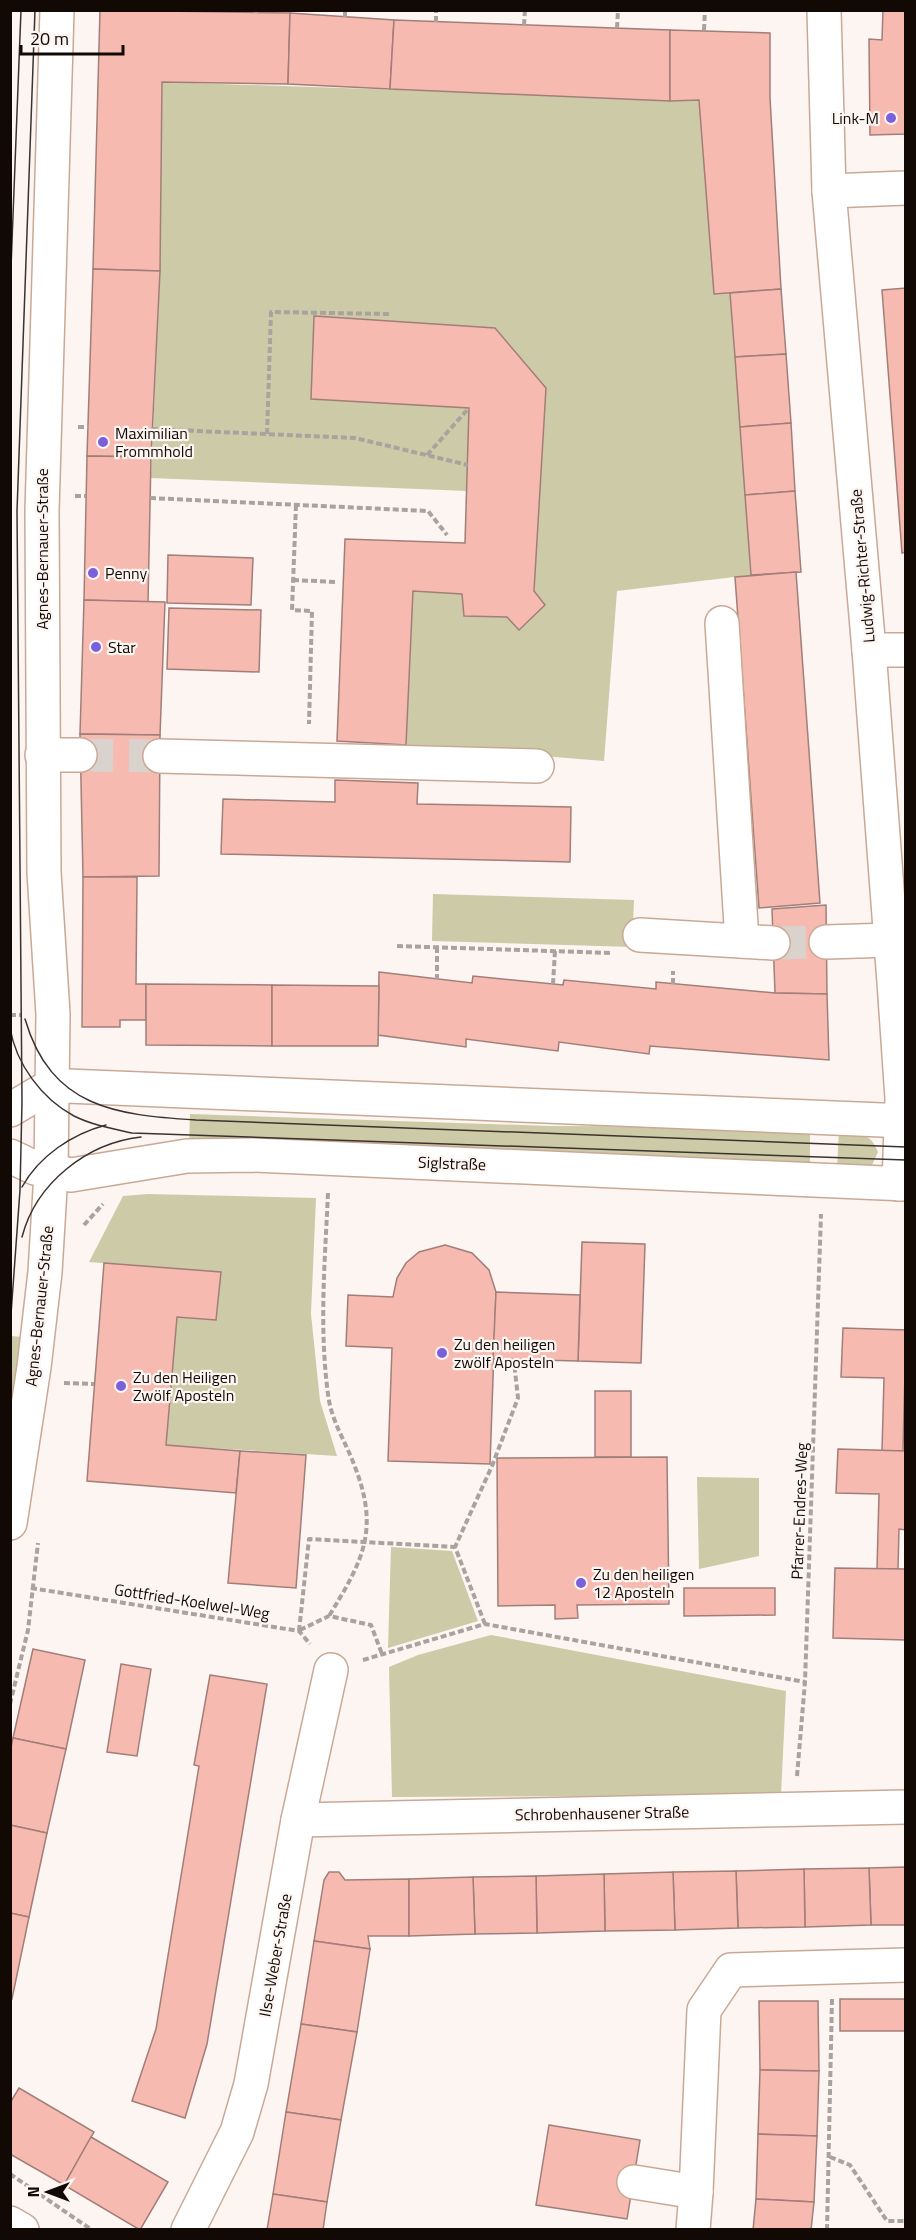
<svg xmlns="http://www.w3.org/2000/svg" width="916" height="2240" font-family="'Titillium Web',sans-serif">
	<style>
		.green { fill: #cdcaa8 }
		.building { fill: #f7bab1; stroke: #a27e79; stroke-width: 1.5 }
		.lines { fill: none; stroke-linecap: round; stroke-linejoin: round }
		.minor-tunnel { stroke: #d9d2cd; stroke-width: 33; stroke-dasharray: 33 16; stroke-linecap: butt }
		.minor-casing { stroke: #c9a996; stroke-width: 36 }
		.major-casing { stroke: #c9a996; stroke-width: 36 }
		.path { stroke: #aaa29d; stroke-width: 4; stroke-dasharray: 6 3; stroke-linecap: butt }
		.minor { stroke: #fff; stroke-width: 33 }
		.major { stroke: #fff; stroke-width: 33 }
		.tram { stroke: #3b322d; stroke-width: 1.5 }
		.poi-dot { fill: #7c60db; stroke: #fcf5f1; stroke-width: 2 }
		.labels { text-anchor: middle; dominant-baseline: central; stroke-width: 4.5; stroke-linejoin: round; paint-order: stroke }
		.poi-label { font-size: 16px; fill: #130904; stroke: #fcf5f1; text-anchor: start }
		.street-label { font-size: 16px; fill: #130904; stroke: #fcf5f1 }
	</style>
	<rect width="100%" height="100%" fill="#fcf5f1"/>
	<g class="green">
		<path d="M162 82 699 100 714 293H730L751 575 617 591 604 761 406 745 413 591 462 594 464 616 507 617 519 630 545 605 534 591 546 388 495 328 314 317 312 399 469 408 467 491 151 478 160 271Z"/>
		<path d="M433 894 634 900 632 947 432 941Z"/>
		<path d="M190 1114 550 1126 810 1127V1170L189 1145Z"/>
		<path d="M839 1129C858 1132 871 1133 878 1152L872 1165 859 1170H837Z"/>
		<path d="M148 1194 316 1198 311 1314 320 1401 337 1456 166 1445 177 1317 216 1320 221 1272 89 1262 123 1196Z"/>
		<path d="M11 1336 23 1337 11 1434Z"/>
		<path d="M697 1477 759 1478V1556L699 1569Z"/>
		<path d="M391 1547 452 1551 478 1621 388 1648Z"/>
		<path d="M491 1635 786 1691 781 1795 392 1797 389 1667 418 1655Z"/>
	</g>
	<g class="building">
		<path d="M100 10 290 13 288 84 162 82 160 271 93 269Z"/>
		<path d="M883 10H906V134L870 135 869 39 882 40Z"/>
		<path d="M290 13 394 20 390 89 288 84Z"/>
		<path d="M394 20 670 30V101L390 89Z"/>
		<path d="M670 30 770 33V98L781 289 714 294 699 100 670 101Z"/>
		<path d="M93 269 160 271 151 457 87 456Z"/>
		<path d="M906 288V552L902 553 882 290Z"/>
		<path d="M781 289 786 354 735 357 730 293Z"/>
		<path d="M314 316 495 328 546 388 534 591 545 605 519 630 507 617 464 616 462 594 413 591 406 745 337 741 345 539 465 543 469 408 311 399Z"/>
		<path d="M786 354 791 423 740 427 735 357Z"/>
		<path d="M791 423 795 491 745 495 740 427Z"/>
		<path d="M87 456 151 457 148 602 84 600Z"/>
		<path d="M795 491 801 572 751 575 745 495Z"/>
		<path d="M168 555 253 558 251 605 167 603Z"/>
		<path d="M796 572 820 903 759 908 735 577Z"/>
		<path d="M84 600 165 602 160 735 80 734Z"/>
		<path d="M169 608 261 610 259 672 167 669Z"/>
		<path d="M80 734 160 735 159 876 83 877Z"/>
		<path d="M335 780 418 783 417 804 571 807 570 862 221 854 223 799 335 802Z"/>
		<path d="M83 877H137L136 984H146V1020H120V1027H82Z"/>
		<path d="M826 905 827 994 775 993 772 909Z"/>
		<path d="M379 972 472 983 473 976 563 985 564 980 656 989V982L775 993 827 994 829 1060 650 1046 649 1054 559 1042 558 1051 466 1039V1047L378 1035Z"/>
		<path d="M146 984 272 985V1046L146 1045Z"/>
		<path d="M272 985 379 986 378 1046H272Z"/>
		<path d="M582 1242 645 1244 641 1363 578 1361Z"/>
		<path d="M445 1245 472 1253 489 1270 496 1292 490 1464 388 1461 392 1348 346 1346 348 1295 393 1297 397 1278 406 1263 419 1252Z"/>
		<path d="M104 1263 221 1272 216 1320 177 1317 166 1445 240 1451 236 1493 87 1481Z"/>
		<path d="M496 1292 580 1295 578 1361 493 1359Z"/>
		<path d="M843 1328 906 1330 903 1451H882L884 1378 841 1377Z"/>
		<rect x="595" y="1391" width="36" height="66"/>
		<path d="M838 1449 906 1451V1530L899 1529 898 1569H877L879 1494 836 1493Z"/>
		<path d="M240 1451 306 1455 296 1588 228 1583Z"/>
		<path d="M667 1457 669 1604 577 1605 578 1618 555 1619V1605L498 1606 497 1458Z"/>
		<path d="M835 1568 906 1569V1640L833 1638Z"/>
		<path d="M684 1588H775V1615L684 1616Z"/>
		<path d="M33 1649 85 1660 66 1749 13 1738Z"/>
		<path d="M121 1664 151 1669 137 1756 107 1752Z"/>
		<path d="M210 1675 267 1684 207 2044 185 2118 132 2101 156 2029 199 1766 194 1765Z"/>
		<path d="M13 1738 66 1749 47 1833 10 1825V1752Z"/>
		<path d="M10 1825 47 1833 29 1917 10 1913Z"/>
		<path d="M906 1867V1925H871L869 1868Z"/>
		<path d="M869 1868 871 1925 805 1927 804 1869Z"/>
		<path d="M804 1869 805 1927 738 1928 736 1871Z"/>
		<path d="M736 1871 738 1928 675 1930 673 1872Z"/>
		<path d="M329 1872H339L345 1880 409 1879V1936H368L370 1949 314 1941 324 1880Z"/>
		<path d="M673 1872 675 1930 605 1931 604 1874Z"/>
		<path d="M604 1874 605 1931 537 1933 536 1876Z"/>
		<path d="M536 1876 537 1933 475 1934 473 1877Z"/>
		<path d="M473 1877 475 1934 409 1936V1879Z"/>
		<path d="M10 1913 29 1917 12 1999 10 1998Z"/>
		<path d="M314 1941 370 1949 357 2032 301 2024Z"/>
		<rect x="840" y="1999" width="66" height="32"/>
		<path d="M759 2001H818L819 2071 760 2070Z"/>
		<path d="M301 2024 357 2032 341 2120 286 2112Z"/>
		<path d="M760 2070 819 2071 817 2136 758 2134Z"/>
		<path d="M19 2088 94 2132 64 2185 10 2154V2103Z"/>
		<path d="M286 2112 341 2120 327 2202 273 2194Z"/>
		<path d="M549 2125 640 2140 627 2219 536 2205Z"/>
		<path d="M758 2134 817 2136 814 2202 756 2199Z"/>
		<path d="M91 2137 168 2182 140 2230 64 2185Z"/>
		<path d="M273 2194 327 2202 323 2230H267Z"/>
		<path d="M756 2199 814 2202 811 2230H753Z"/>
	</g>
	<g class="lines">
		<g class="minor-tunnel">
			<path d="M80 755 160 756"/>
			<path d="M773 943 826 942"/>
		</g>
		<defs>
			<g id="minor">
				<path d="M824 10 829 191 869 650 894 982 902 1098 899 1184"/>
				<path d="M829 191 906 188"/>
				<path d="M722 623 742 941"/>
				<path d="M869 650H906"/>
				<path d="M42 755H80"/>
				<path d="M160 756 537 766"/>
				<path d="M640 935 773 943"/>
				<path d="M826 942 891 940"/>
				<path d="M10 1110 42 1091 67 1086 906 1121"/>
				<path d="M10 1156 35 1168 71 1175 187 1156 252 1155 906 1184"/>
				<path d="M298 1820 906 1807"/>
				<path d="M634 2182 696 2192 704 2010 731 1970 906 1965"/>
				<path d="M10 2223 22 2230"/>
				<path d="M188 2230 237 2132 251 2084 298 1820 331 1670"/>
				<path d="M693 2230 696 2192"/>
			</g>
			<path id="major" d="M10 1523 34 1367 45 1272 51 1173 53 1014 44 872 42 511 57 10"/>
		</defs>
		<use href="#minor" class="minor-casing"/>
		<use href="#major" class="major-casing"/>
		<g class="path">
			<path d="M256 13V10"/>
			<path d="M345 17V10"/>
			<path d="M436 22V10"/>
			<path d="M524 25 525 10"/>
			<path d="M617 28 618 10"/>
			<path d="M704 30 705 10"/>
			<path d="M78 427H89"/>
			<path d="M152 429 355 438 468 465"/>
			<path d="M267 434 271 312 389 314"/>
			<path d="M427 455 469 408"/>
			<path d="M75 496H86"/>
			<path d="M150 498 428 511 447 535"/>
			<path d="M296 505 292 610 312 611 309 724"/>
			<path d="M293 580 337 582"/>
			<path d="M397 946 612 953"/>
			<path d="M437 947V979"/>
			<path d="M553 984 555 951"/>
			<path d="M673 984V971"/>
			<path d="M10 1015H21"/>
			<path d="M328 1193C325 1260 319 1327 328 1394 331 1421 346 1442 355 1467 380 1531 362 1562 329 1616"/>
			<path d="M84 1225 103 1204"/>
			<path d="M64 1383 94 1384"/>
			<path d="M31 1588 299 1631 310 1644"/>
			<path d="M485 1624 455 1547 492 1466 518 1398 514 1362"/>
			<path d="M300 1630 329 1616 371 1625 382 1654"/>
			<path d="M299 1631 309 1539 455 1547"/>
			<path d="M363 1660 485 1624 805 1682"/>
			<path d="M10 1704 28 1630 38 1543"/>
			<path d="M797 1776 805 1682 821 1214"/>
			<path d="M830 2157 850 2165 887 2221H906"/>
			<path d="M10 2174 92 2230"/>
			<path d="M827 2230 832 1999"/>
		</g>
		<use href="#minor" class="minor"/>
		<use href="#major" class="major"/>
		<g class="tram">
			<path d="M10 293 21 10"/>
			<path d="M25 1019C51 1108 116 1115 196 1120L906 1147"/>
			<path d="M10 1028C16 1064 42 1099 74 1116 92 1125 113 1129 132 1133L906 1160"/>
			<path d="M22 1187C39 1156 72 1134 106 1125"/>
			<path d="M22 1237C36 1183 87 1143 141 1137"/>
			<path d="M10 1328 20 1190 22 1102 17 511 35 10"/>
		</g>
	</g>
	<g class="poi-dot">
		<circle cx="891" cy="118" r="6"/>
		<circle cx="103" cy="442" r="6"/>
		<circle cx="93" cy="573" r="6"/>
		<circle cx="96" cy="647" r="6"/>
		<circle cx="442" cy="1353" r="6"/>
		<circle cx="121" cy="1386" r="6"/>
		<circle cx="581" cy="1583" r="6"/>
	</g>
	<g class="labels">
		<g class="poi-label">
			<text x="879" y="118" text-anchor="end">Link-M</text>
			<text x="115" y="433">Maximilian<tspan x="115" dy="18">Frommhold</tspan></text>
			<text x="105" y="573">Penny</text>
			<text x="108" y="647">Star</text>
			<text x="454" y="1344">Zu den heiligen<tspan x="454" dy="18">zwölf Aposteln</tspan></text>
			<text x="133" y="1377">Zu den Heiligen<tspan x="133" dy="18">Zwölf Aposteln</tspan></text>
			<text x="593" y="1574">Zu den heiligen<tspan x="593" dy="18">12 Aposteln</tspan></text>
		</g>
		<g class="street-label">
			<text transform="translate(42 549) rotate(-90)">Agnes-Bernauer-Straße</text>
			<text transform="translate(862 566) rotate(-95)">Ludwig-Richter-Straße</text>
			<text transform="translate(452 1163) rotate(2)">Siglstraße</text>
			<text transform="translate(39 1306) rotate(-84)">Agnes-Bernauer-Straße</text>
			<text transform="translate(799 1511) rotate(-88)">Pfarrer-Endres-Weg</text>
			<text transform="translate(192 1601) rotate(9)">Gottfried-Koelwel-Weg</text>
			<text transform="translate(602 1813) rotate(-1)">Schrobenhausener Straße</text>
			<text transform="translate(275 1955) rotate(-80)">Ilse-Weber-Straße</text>
		</g>
	</g>
	<rect width="916" height="2240" fill="none" stroke="#130904" stroke-width="24"/>
	<g transform="translate(48 2192) rotate(270)" stroke="#fcf5f1" stroke-width="4.5" paint-order="stroke">
	<path d="M0-4.5L10 22L0 15L-10 22Z" fill="#130904"/>
	<text y="-9" font-size="16" font-weight="bold" text-anchor="middle" fill="#130904">N</text>
	</g>
	<path d="M21 45v9h102v-9" fill="none" stroke="#130904" stroke-width="3"/>
	<text x="30" y="45" font-size="18" fill="#130904" stroke="#fcf5f1" stroke-width="4.5" paint-order="stroke">20 m</text>
</svg>
